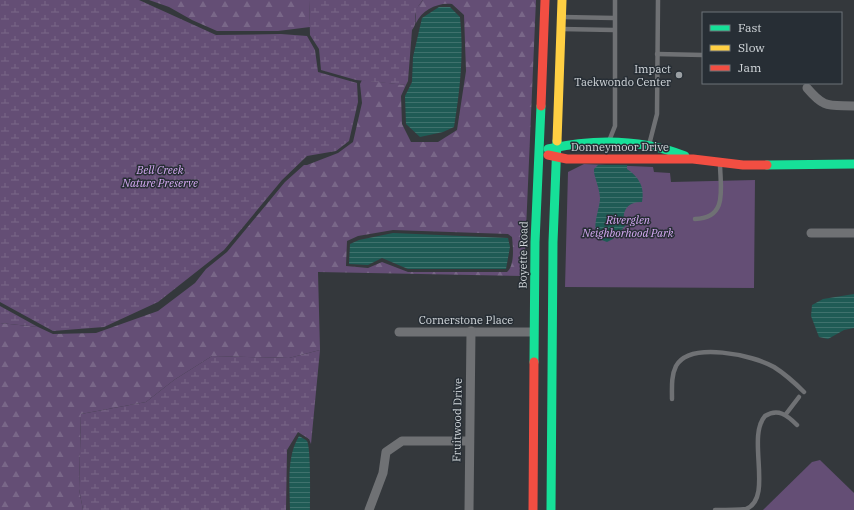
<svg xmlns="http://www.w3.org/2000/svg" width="854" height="510" font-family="'IBM Plex Serif',serif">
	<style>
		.green { fill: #644e75 }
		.forest { fill: url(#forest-firs); fill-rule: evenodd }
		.wetland { fill: url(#wetland-marsh) }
		.water { fill: url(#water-rules) }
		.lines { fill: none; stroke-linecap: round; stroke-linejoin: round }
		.lane { stroke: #6f7174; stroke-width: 4.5 }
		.street { stroke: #6f7174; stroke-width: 9 }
		.fast { stroke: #16e098; stroke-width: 9 }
		.slow { stroke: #ffcf43; stroke-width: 9 }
		.jam { stroke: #f24e42; stroke-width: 9 }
		.poi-dot { fill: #9ba0a4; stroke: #272e35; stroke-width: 1.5 }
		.labels { text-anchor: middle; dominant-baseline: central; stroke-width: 3; stroke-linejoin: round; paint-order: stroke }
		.poi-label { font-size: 11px; fill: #d3d8dc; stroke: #272e35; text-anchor: end }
		.street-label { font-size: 11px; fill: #d3d8dc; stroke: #272e35 }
		.park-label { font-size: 11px; font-style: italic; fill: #d7abf5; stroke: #272e35 }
	</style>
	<defs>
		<pattern id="forest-firs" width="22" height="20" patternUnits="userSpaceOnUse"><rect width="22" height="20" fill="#644e75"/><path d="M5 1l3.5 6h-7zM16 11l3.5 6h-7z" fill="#796788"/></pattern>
		<pattern id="wetland-marsh" width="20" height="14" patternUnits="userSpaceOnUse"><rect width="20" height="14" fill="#644e75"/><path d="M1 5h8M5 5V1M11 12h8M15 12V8" fill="none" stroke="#796788"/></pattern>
		<pattern id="water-rules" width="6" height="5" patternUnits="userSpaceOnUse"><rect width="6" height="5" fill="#1f5b55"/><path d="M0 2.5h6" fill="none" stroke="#3f726d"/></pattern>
	</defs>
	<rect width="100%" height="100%" fill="#34383c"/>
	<g class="green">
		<path d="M584 164 653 167 654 172 670 173 671 182 755 180 754 288 565 287 568 172Z"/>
		<path d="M820 460 854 493V510H763L812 462Z"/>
	</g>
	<g class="forest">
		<path d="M149 0H309L310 27 278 31H217L192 20 169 7Z"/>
		<path d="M423 0H536L524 276 318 272 320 350 289 358 212 356 174 380 146 402 81 414 79 489 83 510H0V323L38 327 53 334 96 333 158 311 195 283 206 269 227 252 285 182 304 165H307L338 153 353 142 362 103 360 84 362 80 406 85 401 96 402 124 411 142H438L457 130 466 71 464 15 452 4C438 2 422 10 416 23V9ZM393 230 508 234 512 237C513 246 515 265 507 272H408L382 262 368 268 346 266 347 241 358 236Z"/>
	</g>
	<g class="wetland">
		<path d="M0 0H139L216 35 281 34 307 36 315 50 318 72 357 83 358 102 349 141 336 151 307 156 282 180 224 250 158 302 104 327 53 331 0 302Z"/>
		<path d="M309 0H423C421 2 418 6 417 9 413 19 419 21 412 30L408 81 406 85 356 80 321 70 319 49 310 35Z"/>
		<path d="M0 306 38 327 0 323Z"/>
		<path d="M320 350 311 444 309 439 298 432 287 450 286 510H83L79 489 81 414 146 402 174 380 212 356 289 358Z"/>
	</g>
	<g class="water">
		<path d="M439 7H450L460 17C464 55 460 90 454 127L443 132 420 137 406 124 405 96 412 82 413 57 422 18Z"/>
		<path d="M598 165H627V169C639 177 645 187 642 202 627 201 620 213 626 225L613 239 607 242 599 239C591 227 599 212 600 199 600 188 593 175 594 169Z"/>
		<path d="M393 233 508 238 510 247 506 269H408L382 258 368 265 349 264 350 244 359 240Z"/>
		<path d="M854 294V328L844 330 828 339 819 337 811 316 812 305 823 299Z"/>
		<path d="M299 436C301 437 305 439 307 441 311 447 310 499 310 510H290C290 485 286 458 299 436Z"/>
	</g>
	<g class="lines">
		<g class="lane">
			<path d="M562 17 614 18"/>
			<path d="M561 29 614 30"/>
			<path d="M657 54 703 55"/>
			<path d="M609 141 615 126V0"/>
			<path d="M649 145 657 114 658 0"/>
			<path d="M695 219C729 218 720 187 720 163"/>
			<path d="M672 399C672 388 671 376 676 366 690 341 753 355 774 367 785 374 795 383 804 392"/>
			<path d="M786 414 799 397"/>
			<path d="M715 510C724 510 737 510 746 509 774 498 746 437 765 416 778 408 787 415 797 425"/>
		</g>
		<g class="street">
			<path d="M807 88C825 109 828 105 854 106"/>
			<path d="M811 233H854"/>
			<path d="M399 332H533"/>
			<path d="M369 510 383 473 386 452 402 441H469"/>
			<path d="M469 510 471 331"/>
		</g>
		<g class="fast">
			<path d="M548 149C593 139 641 139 685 156"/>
			<path d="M767 165 854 164"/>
			<path d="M534 362 535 242 541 106"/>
			<path d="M551 510 553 242 557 141"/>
		</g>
		<path class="slow" d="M557 141 562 0"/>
		<g class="jam">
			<path d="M541 106 545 0"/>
			<path d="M548 155 567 159H693L743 165H767"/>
			<path d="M533 510 534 362"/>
		</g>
	</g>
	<circle class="poi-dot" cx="679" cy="75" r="4"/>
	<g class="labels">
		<g class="poi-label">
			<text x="671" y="69">Impact<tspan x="671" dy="13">Taekwondo Center</tspan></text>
		</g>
		<g class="street-label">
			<text x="620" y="147">Donneymoor Drive</text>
			<text transform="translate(523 255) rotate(-89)">Boyette Road</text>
			<text x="466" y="320">Cornerstone Place</text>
			<text transform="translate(457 420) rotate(-89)">Fruitwood Drive</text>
		</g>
		<g class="park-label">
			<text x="160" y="170">Bell Creek<tspan x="160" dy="13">Nature Preserve</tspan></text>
			<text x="628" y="220">Riverglen<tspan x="628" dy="13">Neighborhood Park</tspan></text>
		</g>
	</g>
	<rect x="702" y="12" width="140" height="72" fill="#272e35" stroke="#6c7278"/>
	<rect x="710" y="25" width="20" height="6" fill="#16e098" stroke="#6c7278"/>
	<text x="738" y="32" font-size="12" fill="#d3d8dc">Fast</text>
	<rect x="710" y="45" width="20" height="6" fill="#ffcf43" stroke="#6c7278"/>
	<text x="738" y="52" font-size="12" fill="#d3d8dc">Slow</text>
	<rect x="710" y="65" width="20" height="6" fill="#f24e42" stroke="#6c7278"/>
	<text x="738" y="72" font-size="12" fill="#d3d8dc">Jam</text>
</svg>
